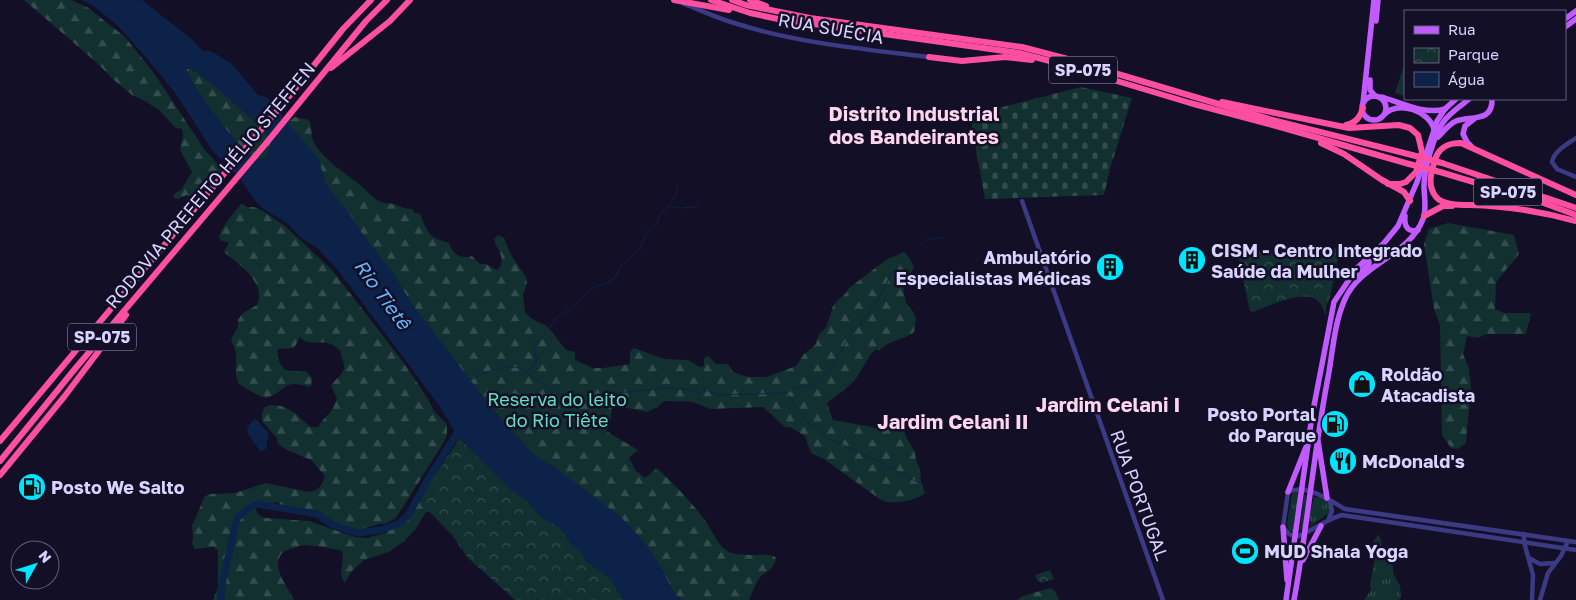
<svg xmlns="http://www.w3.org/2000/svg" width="1576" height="600" font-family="'Golos Text',sans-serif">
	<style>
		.grass { fill: url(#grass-tufts) }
		.forest { fill: url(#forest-firs) }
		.cemetery { fill: url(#cemetery-stones) }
		.park { fill: url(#park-crowns) }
		.pitch { fill: #12302f }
		.water { fill: #0c2248; fill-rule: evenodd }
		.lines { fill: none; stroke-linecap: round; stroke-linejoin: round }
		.stream { stroke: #0c2248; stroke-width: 1 }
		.river { stroke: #0c2248; stroke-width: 7 }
		.minor { stroke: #3d3a85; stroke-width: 4.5 }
		.major { stroke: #c25bff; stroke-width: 5.5 }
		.highway { stroke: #ff4fa3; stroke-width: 6 }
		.highway-bridge { stroke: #ff4fa3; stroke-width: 6 }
		.labels { text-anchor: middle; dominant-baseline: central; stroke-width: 5; stroke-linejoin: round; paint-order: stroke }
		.shield { fill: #130f26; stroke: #9e99be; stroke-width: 1 }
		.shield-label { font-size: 16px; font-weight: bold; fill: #d9d4ff }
		.street-label { font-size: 18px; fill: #d9d4ff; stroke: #130f26 }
		.poi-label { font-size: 18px; font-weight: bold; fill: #d9d4ff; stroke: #130f26; text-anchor: start }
		.park-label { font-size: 18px; fill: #5fe0c0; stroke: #130f26 }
		.water-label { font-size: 19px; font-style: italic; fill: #62b6ff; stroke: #130f26 }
		.quarter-label { font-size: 20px; font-weight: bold; fill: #ffd6f0; stroke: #130f26 }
	</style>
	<defs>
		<pattern id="grass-tufts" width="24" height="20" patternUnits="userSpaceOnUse" patternTransform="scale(1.25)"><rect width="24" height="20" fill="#12302f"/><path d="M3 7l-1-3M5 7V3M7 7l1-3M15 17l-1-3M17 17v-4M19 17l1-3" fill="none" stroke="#344d4e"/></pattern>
		<pattern id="forest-firs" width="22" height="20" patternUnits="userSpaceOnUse" patternTransform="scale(1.25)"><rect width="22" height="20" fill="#12302f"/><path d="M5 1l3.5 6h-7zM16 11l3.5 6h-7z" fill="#344d4e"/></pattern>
		<pattern id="cemetery-stones" width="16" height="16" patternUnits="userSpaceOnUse" patternTransform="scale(1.25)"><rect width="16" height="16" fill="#12302f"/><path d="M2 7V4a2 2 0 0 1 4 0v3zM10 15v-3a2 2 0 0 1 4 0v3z" fill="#344d4e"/></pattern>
		<pattern id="park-crowns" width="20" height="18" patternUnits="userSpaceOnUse" patternTransform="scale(1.25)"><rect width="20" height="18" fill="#12302f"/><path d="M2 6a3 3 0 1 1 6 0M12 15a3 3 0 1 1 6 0" fill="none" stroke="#344d4e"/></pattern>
	</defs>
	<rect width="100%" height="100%" fill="#130f26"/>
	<g class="grass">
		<path d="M1299 490 1294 533 1289 530 1287 524 1292 493Z"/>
		<path d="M1304 494 1307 496 1303 528 1300 531Z"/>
		<path d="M1314 497 1325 499 1329 503 1330 512 1311 526V521L1308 522Z"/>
		<path d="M1379 534 1383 548 1393 566V573L1400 586 1401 597 1399 600H1364L1371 590 1370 584 1375 559 1373 542Z"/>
	</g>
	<g class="forest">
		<path d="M24 0H71L87 7 125 37 154 73 204 149 222 169 198 196 194 198 187 195 178 199 173 197 175 193 181 190 192 172 180 150 183 136 182 129 176 128 159 110 145 101 132 95 115 81 97 63Z"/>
		<path d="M191 68 221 91 261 127 270 140V147L266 158C262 159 258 160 255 158 239 150 190 85 186 69Z"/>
		<path d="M295 117 309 120C313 127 310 136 314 143 324 160 345 173 360 185 367 190 372 199 381 202 385 204 389 203 393 204 400 206 404 209 412 209L415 213 420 214C428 233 429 238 449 243 453 255 461 259 472 256L480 264H486L497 270C508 261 497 250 494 239L498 235 504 238 511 255 526 277 527 283 523 295 525 312C531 320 537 321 545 325 549 327 562 345 566 350L575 352V360L593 368H603L630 364V352L634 348 664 359 688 360 700 367 704 366V358L708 356 716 364H728L733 372 748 377H767L796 366 804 354 816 344 819 334 826 328 833 306 837 301 845 294 849 288 886 260 904 252 908 256 914 267 903 288 906 303 914 313 916 319 914 332C902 341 890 339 879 351L877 349C869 353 863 369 857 377 851 386 836 396 827 403L833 420 877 428 894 419 901 421 906 437 915 452 916 460 920 469 921 481 925 493C917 501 892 505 881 500L824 459 811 453 805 436 790 427H785L763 407 711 409 693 402 670 401H664L658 407 647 412 618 406 612 408 610 424 606 431 638 450 629 458 636 471 645 478 657 468C676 486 696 506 710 528 715 537 721 550 732 553 747 557 760 553 774 556L776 558C774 572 763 571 758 580 755 585 752 593 749 599L751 600H670L518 446 393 282 286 126 288 121Z"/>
		<path d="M241 204H243L247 207H254L263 211 285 226 332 270 401 359 428 399 434 411 447 424V435L444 442 396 518 385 524H379L356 531H350L316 512 303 514 291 513 277 502 262 507 256 506C256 513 258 516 266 518L309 521 355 537 367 538 384 533 396 527 406 520 429 482 455 446 471 542 460 548 457 535 446 529 447 527 431 512H426L415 530 404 541 389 552 364 560 351 572 345 583C337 574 345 562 342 551 338 549 309 545 305 545 298 546 291 549 285 551 267 564 288 586 294 600H213L218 588V551L213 547 195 549 192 543 193 537 192 526 205 496 211 494 235 493 266 483 309 492C319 490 322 486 325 476L311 460 289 451 278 444 277 438 262 421V413L264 408 267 406 272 405 281 406 294 412 310 427H318C326 414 332 415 337 398L331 386C334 380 344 374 344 368 345 362 340 357 341 351 338 349 334 345 331 344 320 340 308 347 300 337L294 348 278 349C277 356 278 360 281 365 286 375 298 369 307 372L312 378 311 386 309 387C281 378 287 392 266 398 256 395 246 389 238 383L236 375V352L231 339 238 327V320L243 313 257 305C267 282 238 264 224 252L229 242 221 241 219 236C224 223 233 215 241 204Z"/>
		<path d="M1448 223 1514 235 1519 254 1496 282 1495 309 1504 313H1531L1526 334H1486L1478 338 1467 336 1463 354 1469 368 1471 387 1466 443 1457 449 1451 448 1442 435 1440 325 1434 309 1424 244 1429 229Z"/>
		<path d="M1050 588 1055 591 1059 600H1017L1023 596Z"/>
	</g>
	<path class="cemetery" d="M1081 87 1132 98 1110 169 1104 195 985 199 972 128 971 115Z"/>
	<g class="park">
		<path d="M1335 248 1339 253 1330 297 1326 307V317C1324 311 1322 304 1317 300 1303 289 1269 306 1253 312L1250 311 1238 256 1240 251Z"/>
		<path d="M459 438 528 502 561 529 573 546 582 552 585 560 610 578 624 600H515L468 558 452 535 421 503Z"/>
		<path d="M1050 570 1054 579 1041 583 1037 580 1035 575Z"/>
	</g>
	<path class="pitch" d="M1403 68 1405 69V96L1395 93Z"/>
	<g class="water">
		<path d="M81 0H142L194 41 203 51H209L216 54 232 64 257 94 271 100 287 122 318 158 327 186 348 212 364 236 393 273 412 304 494 411 535 456 554 467 621 517 644 542 662 569 673 591 681 600H624L610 578 585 560 582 552 573 546 561 529 541 517 528 502 510 489 459 438 438 404 337 269 316 247 301 238 288 224 265 210 257 203 239 177 212 150 176 94 143 54 117 25 92 5ZM191 68 221 91 261 127 270 140V147L266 158C262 159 258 160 255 158 239 150 190 85 186 69Z"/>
		<path d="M256 419 269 434 267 440V448L261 452 249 436 247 428 252 421Z"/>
	</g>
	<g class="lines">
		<g class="stream">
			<path d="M669 206 677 193 678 184"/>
			<path d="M921 246 926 240 943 237"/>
			<path d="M525 373 532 367 537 360 534 350 535 343 544 336 555 319 577 304 591 289 614 279 621 266 640 249 647 232 657 225 659 216 669 206 680 208 697 207"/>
			<path d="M470 380C485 372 503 364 520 368L557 393 578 397 665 388 692 390 699 393 706 390 719 395 755 394 786 393 796 388 813 385 830 370 851 333 862 322 880 295 892 273 906 260"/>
			<path d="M786 393 807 422 819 430 825 437 878 461 919 483"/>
		</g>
		<path class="river" d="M221 600 223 580 237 518 249 508 257 504 317 514 333 525 357 533 380 530 400 523 409 514 428 479 461 427"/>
		<g class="minor">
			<path d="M684 4C700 10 715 17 731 22 795 43 863 49 929 57"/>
			<path d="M1576 138C1567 144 1554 151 1552 162L1557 169 1576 177"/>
			<path d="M1022 201 1163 600"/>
			<path d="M1329 518 1332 511 1330 501"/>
			<path d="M1524 534V542L1533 575 1532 600"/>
			<path d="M1576 542 1345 509C1329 500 1305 483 1288 492L1283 527 1289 534 1296 537C1313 531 1326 519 1342 515L1576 550"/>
			<path d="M1529 558 1540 564 1555 563"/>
			<path d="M1540 600 1548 573 1561 556 1568 541"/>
		</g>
		<g class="major">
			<path d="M1565 19 1576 11"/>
			<path d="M1376 21 1378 0"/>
			<path d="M1565 27 1576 19"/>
			<path d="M1370 80V90L1375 96"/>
			<circle cx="1374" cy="108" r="12"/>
			<path d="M1382 97C1401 103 1425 115 1445 109"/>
			<path d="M1363 103 1374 0"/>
			<path d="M1385 114C1398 100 1429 111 1434 129"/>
			<path d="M1438 137C1443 132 1449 124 1456 121 1472 116 1493 122 1492 99"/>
			<path d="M1472 147 1467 142 1463 134 1465 126 1474 119"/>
			<path d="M1405 216C1404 225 1407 233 1418 230"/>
			<path d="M1355 278 1369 264V256"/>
			<path d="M1318 441 1327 498"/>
			<path d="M1288 492 1306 447"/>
			<path d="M1283 527 1287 580"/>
			<path d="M1303 560 1321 526"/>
			<path d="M1286 600 1312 416 1334 302 1357 268 1384 243 1398 226 1417 182 1437 121 1445 109 1456 99"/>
			<path d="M1294 600C1308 524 1314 448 1329 372 1333 348 1335 321 1345 299 1361 263 1409 256 1423 219 1427 209 1424 197 1424 186 1424 169 1434 134 1444 121 1451 112 1461 106 1469 99"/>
		</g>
		<g class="highway">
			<path d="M674 0 729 10"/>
			<path d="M711 0 750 13 778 19 1019 53 1050 61 1190 103 1287 129 1409 164"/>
			<path d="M732 0 746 5 810 18 1022 47 1064 58 1269 119 1412 155"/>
			<path d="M750 0 766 6"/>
			<path d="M929 57 962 61 1005 57 1032 60"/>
			<path d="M331 68 390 21 410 0"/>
			<path d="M1222 102 1349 128 1399 125 1410 128 1418 135 1422 152 1416 172 1406 182 1400 184H1388"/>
			<path d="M1346 125C1356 123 1360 117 1363 108"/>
			<path d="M1321 143 1344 154 1382 180 1404 192 1410 201"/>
			<path d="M1442 163 1576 208"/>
			<path d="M1440 172 1541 202 1576 215"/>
			<path d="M1576 195 1461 143C1451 143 1441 145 1436 157 1432 170 1426 184 1436 197 1443 205 1459 205 1469 205 1506 206 1540 211 1576 221"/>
			<path d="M1424 216 1443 206H1452"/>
			<path d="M0 441 286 100 343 29 371 0"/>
			<path d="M0 461 74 370 268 141 366 21 387 0"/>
			<path d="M0 475 64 397 126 315"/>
		</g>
		<g class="highway-bridge">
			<path d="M1412 155 1442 163"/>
			<path d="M1409 164 1440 172"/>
		</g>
	</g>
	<defs>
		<symbol id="building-disc" viewBox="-11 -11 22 22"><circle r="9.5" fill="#00e5ff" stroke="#130f26"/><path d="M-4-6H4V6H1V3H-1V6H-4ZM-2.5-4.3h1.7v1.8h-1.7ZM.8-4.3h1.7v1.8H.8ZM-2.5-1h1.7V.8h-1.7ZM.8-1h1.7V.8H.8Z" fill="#111"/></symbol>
		<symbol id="shop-disc" viewBox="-11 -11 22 22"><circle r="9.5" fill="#00e5ff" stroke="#130f26"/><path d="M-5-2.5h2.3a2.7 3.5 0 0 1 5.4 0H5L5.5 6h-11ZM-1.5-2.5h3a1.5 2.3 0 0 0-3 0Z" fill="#111"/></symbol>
		<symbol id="fuel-disc" viewBox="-11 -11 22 22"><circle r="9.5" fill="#00e5ff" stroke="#130f26"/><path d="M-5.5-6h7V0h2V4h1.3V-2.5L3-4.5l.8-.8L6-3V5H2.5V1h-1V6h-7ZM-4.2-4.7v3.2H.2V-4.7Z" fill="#111"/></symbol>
		<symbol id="restaurant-disc" viewBox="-11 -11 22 22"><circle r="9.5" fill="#00e5ff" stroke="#130f26"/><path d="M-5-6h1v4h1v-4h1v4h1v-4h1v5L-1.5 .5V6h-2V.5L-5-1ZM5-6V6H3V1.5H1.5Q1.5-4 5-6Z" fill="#111"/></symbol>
		<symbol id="stadium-disc" viewBox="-11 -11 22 22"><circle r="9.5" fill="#00e5ff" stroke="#130f26"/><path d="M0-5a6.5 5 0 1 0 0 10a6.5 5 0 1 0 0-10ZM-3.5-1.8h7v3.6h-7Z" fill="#111"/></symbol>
	</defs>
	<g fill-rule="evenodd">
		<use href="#building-disc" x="1176" y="244" width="32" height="32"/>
		<use href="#building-disc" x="1094" y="251" width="32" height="32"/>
		<use href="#shop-disc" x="1346" y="368" width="32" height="32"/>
		<use href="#fuel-disc" x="1319" y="408" width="32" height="32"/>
		<use href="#restaurant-disc" x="1327" y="445" width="32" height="32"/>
		<use href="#fuel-disc" x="16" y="471" width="32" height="32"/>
		<use href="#stadium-disc" x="1229" y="535" width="32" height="32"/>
	</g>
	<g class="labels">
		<g class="shield">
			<rect x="1049" y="56.5" width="68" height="27" rx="4"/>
			<rect x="1474" y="178.5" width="68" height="27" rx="4"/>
			<rect x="68" y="323.5" width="68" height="27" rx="4"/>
		</g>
		<g class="shield-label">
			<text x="1083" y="70">SP-075</text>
			<text x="1508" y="192">SP-075</text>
			<text x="102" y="337">SP-075</text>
		</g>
		<g class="street-label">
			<text transform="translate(831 28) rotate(10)">RUA SUÉCIA</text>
			<text transform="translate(210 185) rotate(-50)">RODOVIA PREFEITO HÉLIO STEFFEN</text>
			<text transform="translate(1140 495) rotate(70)">RUA PORTUGAL</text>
		</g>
		<g class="poi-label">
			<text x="1211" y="250">CISM - Centro Integrado<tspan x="1211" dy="21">Saúde da Mulher</tspan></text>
			<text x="1091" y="257" text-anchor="end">Ambulatório<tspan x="1091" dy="21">Especialistas Médicas</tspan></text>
			<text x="1381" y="374">Roldão<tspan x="1381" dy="21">Atacadista</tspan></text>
			<text x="1316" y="414" text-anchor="end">Posto Portal<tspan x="1316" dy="21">do Parque</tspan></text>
			<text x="1362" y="461">McDonald's</text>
			<text x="51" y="487">Posto We Salto</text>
			<text x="1264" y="551">MUD Shala Yoga</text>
		</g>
		<g class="park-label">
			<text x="557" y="399">Reserva do leito<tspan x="557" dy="21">do Rio Tiête</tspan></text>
		</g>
		<g class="water-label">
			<text transform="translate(383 294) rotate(54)">Rio Tietê</text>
		</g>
		<g class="quarter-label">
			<text x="914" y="113">Distrito Industrial<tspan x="914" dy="23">dos Bandeirantes</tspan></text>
			<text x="1108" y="404">Jardim Celani I</text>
			<text x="953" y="421">Jardim Celani II</text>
		</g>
	</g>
	<rect x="1404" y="10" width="162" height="90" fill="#130f26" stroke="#625e7d"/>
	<rect x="1414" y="26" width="25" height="8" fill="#c25bff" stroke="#625e7d"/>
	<text x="1448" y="35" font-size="15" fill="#d9d4ff">Rua</text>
	<rect x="1414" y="48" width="25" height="15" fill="url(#park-crowns)" stroke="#625e7d"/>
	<text x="1448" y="60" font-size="15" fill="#d9d4ff">Parque</text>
	<rect x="1414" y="72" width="25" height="15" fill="#0c2248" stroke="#625e7d"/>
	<text x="1448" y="85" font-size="15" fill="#d9d4ff">Água</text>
	<g transform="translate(35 565) rotate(51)"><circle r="24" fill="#130f26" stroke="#625e7d"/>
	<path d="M0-4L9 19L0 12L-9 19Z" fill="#00e5ff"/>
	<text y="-8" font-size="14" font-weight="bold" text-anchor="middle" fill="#d9d4ff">N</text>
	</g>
</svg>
